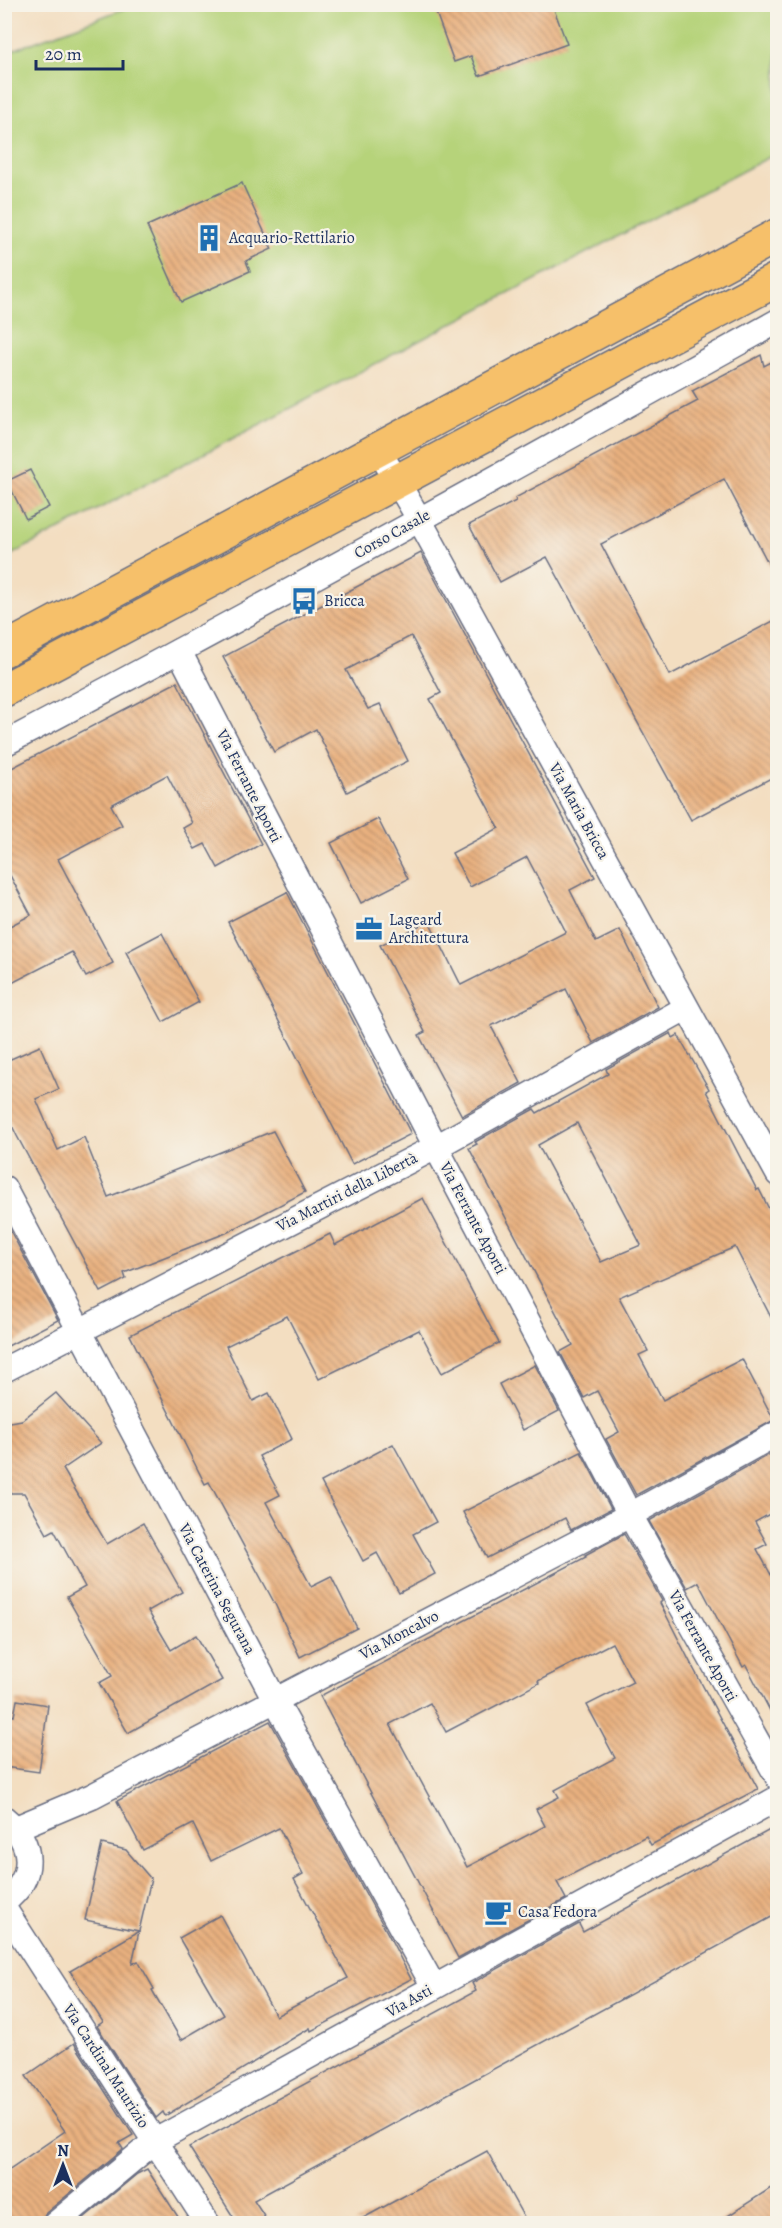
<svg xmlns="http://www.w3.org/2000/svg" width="782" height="2228" font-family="Alegreya,serif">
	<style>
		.park { fill: #b6d37a; stroke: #68816c; stroke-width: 1.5 }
		.building { fill: url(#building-back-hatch); fill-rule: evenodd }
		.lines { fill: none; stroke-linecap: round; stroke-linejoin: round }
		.street-casing { stroke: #676c81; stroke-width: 27 }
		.primary-casing { stroke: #676c81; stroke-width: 36 }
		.street { stroke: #fff; stroke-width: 24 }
		.primary { stroke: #f6c06b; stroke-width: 33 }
		.labels { text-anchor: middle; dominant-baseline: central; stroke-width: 4.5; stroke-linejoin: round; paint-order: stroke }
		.poi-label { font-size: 16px; fill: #1b2f5e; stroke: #f7f3e8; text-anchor: start }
		.street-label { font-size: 16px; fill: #1b2f5e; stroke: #f7f3e8 }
	</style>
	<defs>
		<pattern id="building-back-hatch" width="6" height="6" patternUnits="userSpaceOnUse" patternTransform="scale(1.5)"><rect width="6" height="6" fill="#e9b17f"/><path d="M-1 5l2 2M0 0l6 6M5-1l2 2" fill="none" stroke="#bc906b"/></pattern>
	</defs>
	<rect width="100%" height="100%" fill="#f7f3e8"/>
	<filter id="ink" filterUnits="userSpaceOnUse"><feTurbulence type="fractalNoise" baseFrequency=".0167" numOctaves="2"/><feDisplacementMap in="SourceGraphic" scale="12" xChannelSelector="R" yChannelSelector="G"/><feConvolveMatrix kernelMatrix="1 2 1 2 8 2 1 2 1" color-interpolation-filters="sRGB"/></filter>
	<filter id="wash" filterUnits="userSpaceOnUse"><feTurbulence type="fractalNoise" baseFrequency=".008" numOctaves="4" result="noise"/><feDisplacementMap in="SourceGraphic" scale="24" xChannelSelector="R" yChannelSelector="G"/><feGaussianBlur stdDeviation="1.35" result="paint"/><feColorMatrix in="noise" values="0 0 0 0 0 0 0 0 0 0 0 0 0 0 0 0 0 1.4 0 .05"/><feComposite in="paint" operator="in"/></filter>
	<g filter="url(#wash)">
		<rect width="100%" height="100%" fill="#f3dec1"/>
		<path class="park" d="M134 5H777V153L5 558V53Z"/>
		<g id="blocks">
			<g class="building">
				<path d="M450 4H552L567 44 479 76 471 56 454 62 435 10Z"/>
				<path d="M242 183 272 249 246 261 250 271 181 302 147 226Z"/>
				<path d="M761 355 764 366 777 359V580L724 479 601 544 670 675 777 619V775L691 820 547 557 500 582 469 525 516 501 515 498 698 401 692 391Z"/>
				<path d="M30 470 49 507 26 519 7 481Z"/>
				<path d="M421 553 595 877 570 890 596 942 620 930 658 1007 593 1043 566 989 491 1026 521 1083 462 1116 419 1035 425 1032 380 945 429 921 461 985 566 932 527 857 470 887 452 853 499 828 430 699 441 693 411 636 346 670 368 709 380 704 408 761 347 792 316 729 274 752 223 657Z"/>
				<path d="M177 682 261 844 218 868 205 844 195 849 183 828 192 823 167 775 111 805 122 825 58 859 113 963 86 977 72 952 4 987V929L31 915 4 864V772Z"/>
				<path d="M378 819 408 879 361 903 331 843Z"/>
				<path d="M287 892 411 1134 352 1164 228 922Z"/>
				<path d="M162 933 199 1002 163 1022 126 952Z"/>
				<path d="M671 1033 673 1038 678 1035 709 1089 706 1091 757 1190 759 1189 777 1225V1329L735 1247 619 1297 648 1351 639 1355 663 1400 742 1359 774 1420 636 1495 606 1439 619 1432 597 1391 584 1398 560 1352 573 1345 469 1148 477 1144 475 1142 534 1109 537 1113 608 1074 606 1069ZM577 1123 641 1245 601 1262 538 1145Z"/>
				<path d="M40 1046 59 1089 36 1099 58 1150 84 1137 108 1197 273 1131 305 1192 226 1233 124 1273 126 1279 101 1292 17 1136 4 1109V1062Z"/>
				<path d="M423 1198 499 1343 442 1373 419 1330 319 1379 287 1316 226 1346 253 1401 269 1393 292 1439 259 1456 280 1495 266 1502 311 1586 331 1576 357 1628 300 1657 275 1604 209 1482 205 1484 130 1335 330 1234 335 1245Z"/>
				<path d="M4 1219 58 1320 4 1348Z"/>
				<path d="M535 1365 559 1411 523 1430 499 1384Z"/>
				<path d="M56 1393 101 1443 63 1469 107 1544 143 1523 182 1592 148 1611 171 1650 196 1635 222 1680 128 1733 99 1683 112 1676 67 1597 85 1587 54 1530 47 1534 24 1493H4V1423L22 1420Z"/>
				<path d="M393 1444 436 1522 413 1534 435 1574 399 1593 377 1553 363 1561 321 1482Z"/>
				<path d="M777 1450V1510L755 1522 767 1544 757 1549 777 1586V1724L746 1665 743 1667 698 1582 687 1588 649 1521Z"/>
				<path d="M581 1452 611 1509 571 1530 565 1518 487 1558 463 1512Z"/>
				<path d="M624 1534 662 1601 660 1603 690 1662 758 1789 651 1845 646 1836 557 1882 566 1899 458 1958 320 1696 586 1557 585 1555ZM612 1643 633 1682 587 1705 615 1758 555 1790 559 1797 536 1809 545 1826 467 1867 390 1724 430 1703 446 1732 539 1683 538 1681Z"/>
				<path d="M17 1700 48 1705 39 1772 4 1767V1714L14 1716Z"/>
				<path d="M270 1721 388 1934 411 1979 311 2031 310 2028 165 2116 163 2112 156 2118 97 2026 103 2022 70 1971 139 1931 132 1964 138 1961 154 1989 152 1990 181 2040 224 2015 179 1938 220 1915 276 2016 348 1978 294 1879 303 1874 279 1828 211 1861 193 1824 143 1850 117 1801Z"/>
				<path d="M777 1826V1914L254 2200 269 2223H237L189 2147 476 1991 472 1983 579 1924 583 1932Z"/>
				<path d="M102 1844 126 1850 151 1879 139 1931 85 1920Z"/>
				<path d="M74 2043 133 2135 119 2143 123 2149 46 2213 41 2223H4V2173L65 2131 26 2076Z"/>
				<path d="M487 2151 527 2223H354Z"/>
				<path d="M147 2169 182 2223H78L137 2174Z"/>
				<path d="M777 2184V2223H717Z"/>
			</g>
		</g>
	</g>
	<g filter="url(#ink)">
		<use href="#blocks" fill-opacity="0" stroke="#676c81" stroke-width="1.5"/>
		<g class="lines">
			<defs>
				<g id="street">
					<path d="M378 449 419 519 778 1174"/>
					<path d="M179 651 436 1147 630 1515 778 1778"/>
					<path d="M4 744C264 607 521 464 778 321"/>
					<path d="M4 1188 275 1700 434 1987"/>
					<path d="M4 1370 436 1147 686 1008"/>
					<path d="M4 1818C35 1843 36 1878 4 1902"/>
					<path d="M16 1828 92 1796 630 1515 778 1433"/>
					<path d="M4 1908 208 2224"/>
					<path d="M55 2224 155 2141 778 1798"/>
				</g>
				<g id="primary">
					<path d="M4 650 778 235"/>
					<path d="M4 690 778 279"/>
				</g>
			</defs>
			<use href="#street" class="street-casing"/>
			<use href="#primary" class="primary-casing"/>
			<use href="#street" class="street"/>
			<use href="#primary" class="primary"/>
		</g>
	</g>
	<defs>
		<symbol id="building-bare" viewBox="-9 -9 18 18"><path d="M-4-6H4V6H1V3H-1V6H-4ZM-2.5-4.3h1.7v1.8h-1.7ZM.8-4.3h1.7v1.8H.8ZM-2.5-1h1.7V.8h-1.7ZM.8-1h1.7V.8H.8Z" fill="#1f6fb2" stroke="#f7f3e8" stroke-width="2.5" paint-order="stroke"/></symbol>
		<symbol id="bus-bare" viewBox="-9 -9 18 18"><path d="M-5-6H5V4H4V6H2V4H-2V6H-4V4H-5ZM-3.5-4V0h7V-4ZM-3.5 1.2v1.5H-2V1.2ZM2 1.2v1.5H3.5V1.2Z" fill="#1f6fb2" stroke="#f7f3e8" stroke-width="2.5" paint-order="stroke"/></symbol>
		<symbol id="office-bare" viewBox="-9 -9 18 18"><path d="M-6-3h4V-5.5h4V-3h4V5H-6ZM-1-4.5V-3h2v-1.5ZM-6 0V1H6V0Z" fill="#1f6fb2" stroke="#f7f3e8" stroke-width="2.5" paint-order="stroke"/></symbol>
		<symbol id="cafe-bare" viewBox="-9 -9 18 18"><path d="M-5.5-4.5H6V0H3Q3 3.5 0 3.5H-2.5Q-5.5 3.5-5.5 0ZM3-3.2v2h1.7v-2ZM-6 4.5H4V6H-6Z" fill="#1f6fb2" stroke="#f7f3e8" stroke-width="2.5" paint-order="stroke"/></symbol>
	</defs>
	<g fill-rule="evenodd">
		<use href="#building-bare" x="190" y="219" width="38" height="38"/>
		<use href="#bus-bare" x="285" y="582" width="38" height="38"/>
		<use href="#office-bare" x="350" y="910" width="38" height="38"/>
		<use href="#cafe-bare" x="479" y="1893" width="38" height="38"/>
	</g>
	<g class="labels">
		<g class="poi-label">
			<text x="229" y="238">Acquario-Rettilario</text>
			<text x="324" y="601">Bricca</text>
			<text x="389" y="920">Lageard<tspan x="389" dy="18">Architettura</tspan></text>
			<text x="518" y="1912">Casa Fedora</text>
		</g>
		<g class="street-label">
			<text transform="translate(392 534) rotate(-29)">Corso Casale</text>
			<text transform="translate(249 786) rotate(63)">Via Ferrante Aporti</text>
			<text transform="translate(579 811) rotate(61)">Via Maria Bricca</text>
			<text transform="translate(347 1192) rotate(-27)">Via Martiri della Libertà</text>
			<text transform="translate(473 1218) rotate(62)">Via Ferrante Aporti</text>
			<text transform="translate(217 1589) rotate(62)">Via Caterina Segurana</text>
			<text transform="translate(399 1635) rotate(-28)">Via Moncalvo</text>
			<text transform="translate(703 1646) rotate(61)">Via Ferrante Aporti</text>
			<text transform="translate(409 2001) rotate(-29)">Via Asti</text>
			<text transform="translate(106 2066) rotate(57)">Via Cardinal Maurizio</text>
		</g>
	</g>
	<rect width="782" height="2228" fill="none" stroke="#f7f3e8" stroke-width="24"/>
	<g transform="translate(63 2165)" stroke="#f7f3e8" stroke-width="4.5" paint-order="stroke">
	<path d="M0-4.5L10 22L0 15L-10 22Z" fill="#1b2f5e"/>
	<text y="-9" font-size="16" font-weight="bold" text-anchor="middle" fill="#1b2f5e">N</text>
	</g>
	<path d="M36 60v9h87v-9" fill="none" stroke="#1b2f5e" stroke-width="3"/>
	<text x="45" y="60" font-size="18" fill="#1b2f5e" stroke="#f7f3e8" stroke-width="4.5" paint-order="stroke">20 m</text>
</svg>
